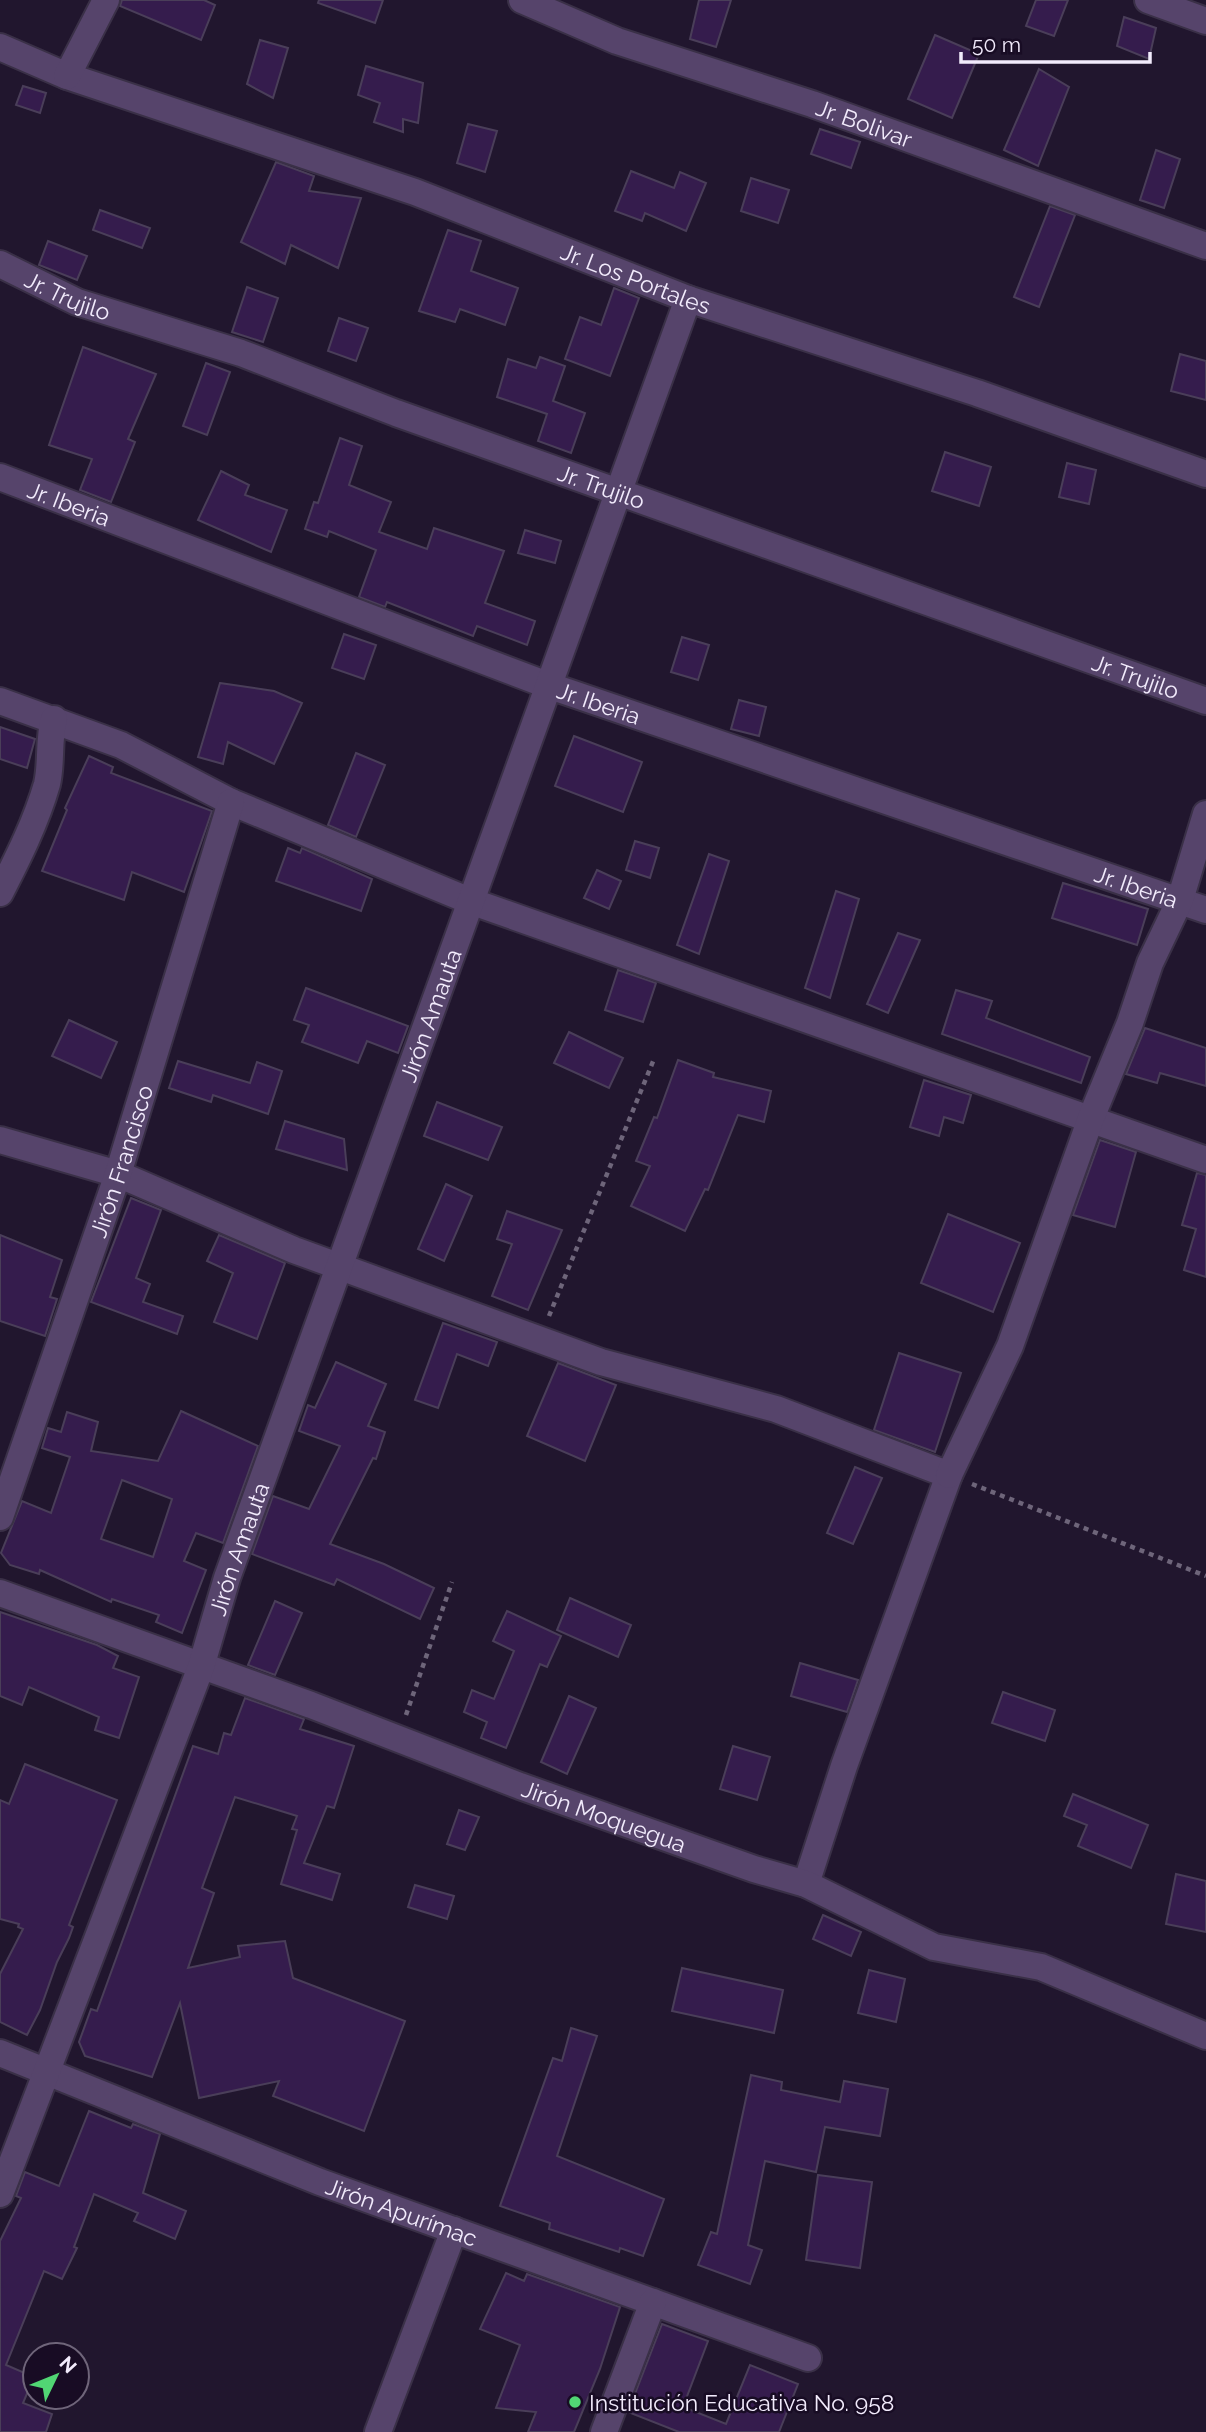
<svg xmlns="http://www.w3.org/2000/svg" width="1206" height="2432" font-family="Raleway,sans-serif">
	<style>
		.building { fill: #351c4d; stroke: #4a3e59; stroke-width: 2; fill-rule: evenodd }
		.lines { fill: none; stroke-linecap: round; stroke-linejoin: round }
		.street-casing { stroke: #3a3047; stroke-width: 30 }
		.path { stroke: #6e657a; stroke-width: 4.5; stroke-dasharray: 5 5; stroke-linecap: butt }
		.street { stroke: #56446b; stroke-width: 26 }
		.poi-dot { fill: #51d674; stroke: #180c24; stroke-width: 2.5 }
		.labels { text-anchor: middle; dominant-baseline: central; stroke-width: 5; stroke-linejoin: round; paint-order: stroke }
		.street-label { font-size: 23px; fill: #f2ebfc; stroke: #180c24 }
		.poi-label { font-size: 23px; fill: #f2ebfc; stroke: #180c24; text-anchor: start }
	</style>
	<rect width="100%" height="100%" fill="#21162e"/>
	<g class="building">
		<path d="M122 0H204L215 5 201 40 120 6Z"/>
		<path d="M319 0H383L375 23 318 3Z"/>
		<path d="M699 0H731L716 47 690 39Z"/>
		<path d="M1036 0H1068L1054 36 1026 26Z"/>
		<path d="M1124 17 1156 28 1149 59 1117 46Z"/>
		<path d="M935 35 979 54 952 118 908 99Z"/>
		<path d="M260 40 288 48 273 98 247 84Z"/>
		<path d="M366 66 423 83 418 123 403 119V132L374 122 380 103 358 95Z"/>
		<path d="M1039 69 1069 87 1038 166 1004 150Z"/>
		<path d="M23 86 46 93 40 113 16 105Z"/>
		<path d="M468 124 497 131 485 172 457 163Z"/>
		<path d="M820 129 860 142 851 168 811 154Z"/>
		<path d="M1156 150 1180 159 1164 208 1140 200Z"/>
		<path d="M276 162 314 176 309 191 361 198 338 268 291 245 285 264 241 242Z"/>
		<path d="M631 171 674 188 680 172 706 183 686 231 645 213 642 221 615 211Z"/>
		<path d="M751 178 789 190 778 223 741 211Z"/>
		<path d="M1050 206 1075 215 1039 307 1014 297Z"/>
		<path d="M100 210 150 228 142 248 93 230Z"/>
		<path d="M448 230 481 241 471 271 518 288 505 325 460 309 455 322 419 311Z"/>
		<path d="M48 241 87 256 77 280 39 265Z"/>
		<path d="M247 287 278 298 263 342 232 332Z"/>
		<path d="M614 288 639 298 610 376 565 359 580 317 601 325Z"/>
		<path d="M339 318 368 328 356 361 328 351Z"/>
		<path d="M83 347 156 374 128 439 135 442 111 502 80 490 92 459 49 445Z"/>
		<path d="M1180 354 1206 361V400L1171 391Z"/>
		<path d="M540 357 565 366 553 401 585 413 571 453 538 441 547 414 497 397 508 359 536 368Z"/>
		<path d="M206 363 230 372 207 435 183 426Z"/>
		<path d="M340 438 362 446 349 485 391 502 379 532 427 549 434 528 504 551 485 603 535 621 527 645 477 626 473 636 387 602 385 607 359 597 376 550 329 531 327 537 305 529 314 502 318 503Z"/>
		<path d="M945 452 991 467 979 506 932 491Z"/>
		<path d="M1067 463 1096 470 1089 504 1059 497Z"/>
		<path d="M221 471 249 485 245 495 287 510 271 552 198 520Z"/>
		<path d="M525 530 561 541 555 563 518 553Z"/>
		<path d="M344 634 376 645 364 679 332 668Z"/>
		<path d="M682 637 709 645 698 680 671 672Z"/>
		<path d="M220 683 274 691 302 703 274 764 228 742 223 764 198 757Z"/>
		<path d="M739 700 766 707 759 736 731 729Z"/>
		<path d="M0 727 35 739 27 768 0 759Z"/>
		<path d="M574 736 642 762 623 812 555 786Z"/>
		<path d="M356 753 385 765 356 837 328 825Z"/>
		<path d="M89 756 113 767 111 773 212 811 184 892 132 872 124 900 42 871 67 810 65 808Z"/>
		<path d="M635 841 659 848 650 878 626 870Z"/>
		<path d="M288 848 300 853 302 848 372 879 361 911 276 881Z"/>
		<path d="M709 854 729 861 699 954 677 945Z"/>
		<path d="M597 870 621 881 609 909 584 898Z"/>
		<path d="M1063 883 1148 909 1137 945 1052 918Z"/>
		<path d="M836 891 859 899 830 998 805 988Z"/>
		<path d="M898 933 920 940 888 1013 867 1004Z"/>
		<path d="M618 970 656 983 643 1022 605 1010Z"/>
		<path d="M306 988 408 1026 398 1053 367 1041 358 1063 302 1042 309 1025 294 1020Z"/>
		<path d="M956 990 992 1001 986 1018 1090 1057 1081 1083 942 1034Z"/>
		<path d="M69 1020 117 1042 101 1078 52 1056Z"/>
		<path d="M1145 1028 1206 1048V1086L1160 1073 1157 1083 1126 1074Z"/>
		<path d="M569 1032 623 1058 609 1088 554 1063Z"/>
		<path d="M678 1060 714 1073 713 1077 771 1091 764 1122 738 1115 708 1190 705 1189 685 1231 631 1206 650 1166 636 1161 654 1117 657 1118Z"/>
		<path d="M178 1061 250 1083 257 1062 282 1071 268 1114 213 1095 211 1102 169 1088Z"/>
		<path d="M924 1080 971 1095 963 1123 944 1117 939 1136 910 1127Z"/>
		<path d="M437 1102 502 1127 488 1160 424 1136Z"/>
		<path d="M285 1121 344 1139 347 1170 276 1149Z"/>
		<path d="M1100 1140 1136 1152 1115 1227 1073 1215Z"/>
		<path d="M1197 1173 1206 1175V1277L1184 1270 1196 1229 1182 1225Z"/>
		<path d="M446 1184 472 1196 444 1261 418 1249Z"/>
		<path d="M131 1198 161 1210 136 1278 150 1284 143 1302 183 1316 177 1334 91 1302Z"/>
		<path d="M507 1211 562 1230 528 1310 492 1296 512 1244 497 1239Z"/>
		<path d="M948 1214 1020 1243 993 1312 921 1283Z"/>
		<path d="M0 1235 62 1260 50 1297 57 1299 45 1336 0 1321Z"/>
		<path d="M219 1235 285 1263 257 1339 214 1322 233 1273 207 1261Z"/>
		<path d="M443 1323 497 1342 488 1366 457 1354 438 1408 415 1400Z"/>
		<path d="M899 1353 961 1373 935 1452 874 1430Z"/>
		<path d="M336 1362 386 1384 368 1426 385 1432 376 1459 373 1458 330 1544 384 1564 434 1588 420 1619 337 1579 334 1585 252 1554 273 1496 309 1509 340 1446 299 1431 308 1405 315 1408Z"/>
		<path d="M558 1363 616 1385 585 1461 527 1436Z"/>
		<path d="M181 1411 258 1446 223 1543 196 1533 184 1561 206 1570 182 1633 156 1622 159 1615 112 1599 111 1602 40 1570 39 1574 10 1565 1 1553 22 1501 51 1513 70 1457 42 1448 48 1428 61 1432 67 1412 98 1422 91 1451 158 1461ZM122 1480 172 1499 153 1557 101 1539Z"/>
		<path d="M855 1467 882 1478 853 1544 827 1533Z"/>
		<path d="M570 1598 631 1625 618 1657 557 1630Z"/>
		<path d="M275 1601 302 1613 275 1675 248 1665Z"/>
		<path d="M507 1611 561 1636 547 1667 540 1664 506 1748 481 1738 487 1722 464 1712 472 1690 494 1699 514 1651 493 1641Z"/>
		<path d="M0 1612 97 1645 118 1656 113 1668 139 1677 119 1738 95 1730 99 1717 29 1687 22 1705 0 1696Z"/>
		<path d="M800 1663 858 1680 847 1712 791 1696Z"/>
		<path d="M1003 1692 1055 1710 1045 1741 992 1723Z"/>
		<path d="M569 1696 596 1708 567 1774 541 1762Z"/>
		<path d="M245 1698 304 1719 300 1729 354 1746 334 1808 327 1806 304 1863 340 1874 332 1900 281 1884 297 1830 292 1829 297 1816 235 1797 202 1888 214 1893 188 1968 240 1957 238 1946 285 1941 293 1978 405 2021 364 2131 273 2096 279 2081 199 2098 180 2003 152 2077 85 2056 79 2042 91 2009 97 2011 193 1746 218 1754 224 1733 231 1735Z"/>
		<path d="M733 1746 770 1757 757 1800 720 1789Z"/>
		<path d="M25 1764 117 1800 69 1925 73 1927 69 1938 57 1962 40 2010 27 2035 0 2022V1974L23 1929 18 1927 19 1924 0 1919V1800L9 1804Z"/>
		<path d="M1073 1794 1148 1825 1131 1868 1078 1846 1087 1825 1064 1816Z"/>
		<path d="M459 1810 479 1817 465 1850 447 1844Z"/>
		<path d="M1176 1874 1206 1881V1932L1166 1924Z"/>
		<path d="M415 1885 454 1896 447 1919 408 1907Z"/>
		<path d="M823 1915 861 1932 851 1956 813 1939Z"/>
		<path d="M682 1968 783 1990 774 2033 672 2011Z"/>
		<path d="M869 1970 905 1979 896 2022 858 2013Z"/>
		<path d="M571 2028 597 2036 557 2156 664 2199 643 2256 620 2248 619 2252 549 2229 550 2223 500 2206 553 2058 562 2061Z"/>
		<path d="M751 2075 782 2082 781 2090 840 2102 844 2081 888 2089 880 2136 825 2127 816 2172 765 2161 748 2245 762 2250 750 2284 698 2265 711 2232 717 2234Z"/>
		<path d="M89 2111 131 2128 133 2124 160 2134 143 2193 186 2211 175 2239 134 2221 138 2213 94 2194 74 2247 77 2248 62 2279 44 2271 6 2365 34 2377 23 2403 52 2414 46 2432H0V2241L21 2198 16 2196 25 2172 59 2186Z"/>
		<path d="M818 2175 872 2182 860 2268 806 2260Z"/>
		<path d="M506 2273 524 2281 527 2274 620 2307 600 2369 574 2432H528L536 2412 496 2408 520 2345 480 2329Z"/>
		<path d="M662 2324 708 2341 683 2407 726 2424 750 2365 798 2384 779 2432H679L628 2412Z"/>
	</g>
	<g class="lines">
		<defs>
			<g id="street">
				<path id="s1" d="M522 0 617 41 812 104 1206 246"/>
				<path d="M1148 0 1206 21"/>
				<path id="s2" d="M0 47 67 76 415 192 688 299 977 393 1206 474"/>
				<path d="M67 76 106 0"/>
				<path id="s3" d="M0 264 77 302 241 353 396 413 1206 701"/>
				<path id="s4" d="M0 477 550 686 1206 910"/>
				<path d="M0 701 121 745 231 802 470 901 1206 1160"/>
				<path d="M0 893C18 858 36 822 47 784 52 763 48 740 54 719"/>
				<path d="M0 1140 118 1174 294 1250 601 1362 776 1409 949 1475 844 1766 806 1884"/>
				<path d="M949 1475 1010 1346 1091 1118 1130 1023 1150 963 1180 900 1206 814"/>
				<path id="s5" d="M0 1517 118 1174 231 802"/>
				<path id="s6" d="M0 1593 311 1705 520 1786 754 1869 806 1884 934 1947 1041 1967 1206 2036"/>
				<path id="s7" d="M0 2053 320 2182 808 2358"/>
				<path id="s8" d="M0 2194 201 1667 227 1578 688 299"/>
				<path d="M378 2432 454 2230"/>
				<path d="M604 2432 653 2302"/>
			</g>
		</defs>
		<use href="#street" class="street-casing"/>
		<g class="path">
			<path d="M549 1316 654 1059"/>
			<path d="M972 1484 1206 1576"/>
			<path d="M406 1715 452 1582"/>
		</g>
		<use href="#street" class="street"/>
	</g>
	<circle class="poi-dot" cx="575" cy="2402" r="7"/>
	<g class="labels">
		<g class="street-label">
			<text stroke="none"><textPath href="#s1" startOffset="364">Jr. Bolivar</textPath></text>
			<text stroke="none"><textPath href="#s2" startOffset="677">Jr. Los Portales</textPath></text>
			<text stroke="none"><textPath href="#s3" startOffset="75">Jr. Trujilo</textPath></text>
			<text stroke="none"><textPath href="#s3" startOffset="642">Jr. Trujilo</textPath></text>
			<text stroke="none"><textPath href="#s4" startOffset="74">Jr. Iberia</textPath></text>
			<text stroke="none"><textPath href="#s3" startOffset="1209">Jr. Trujilo</textPath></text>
			<text stroke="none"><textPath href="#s4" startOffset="640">Jr. Iberia</textPath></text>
			<text stroke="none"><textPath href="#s4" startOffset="1208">Jr. Iberia</textPath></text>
			<text stroke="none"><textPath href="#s8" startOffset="1255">Jirón Amauta</textPath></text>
			<text stroke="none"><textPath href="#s5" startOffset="376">Jirón Francisco</textPath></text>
			<text stroke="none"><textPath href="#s8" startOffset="688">Jirón Amauta</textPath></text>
			<text stroke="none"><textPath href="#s6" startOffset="644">Jirón Moquegua</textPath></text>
			<text stroke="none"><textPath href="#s7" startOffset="432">Jirón Apurímac</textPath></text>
		</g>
		<g class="poi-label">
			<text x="589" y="2402">Institución Educativa No. 958</text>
		</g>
	</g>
	<g transform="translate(56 2376) rotate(47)"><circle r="33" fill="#180c24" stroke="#6f657a" stroke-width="2"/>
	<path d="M0-5L12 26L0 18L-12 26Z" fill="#51d674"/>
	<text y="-10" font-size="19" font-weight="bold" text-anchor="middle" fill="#f2ebfc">N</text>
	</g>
	<path d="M961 52v10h189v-10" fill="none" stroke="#f2ebfc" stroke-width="3.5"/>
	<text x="972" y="52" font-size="21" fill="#f2ebfc" stroke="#180c24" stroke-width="5" paint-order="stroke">50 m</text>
</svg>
